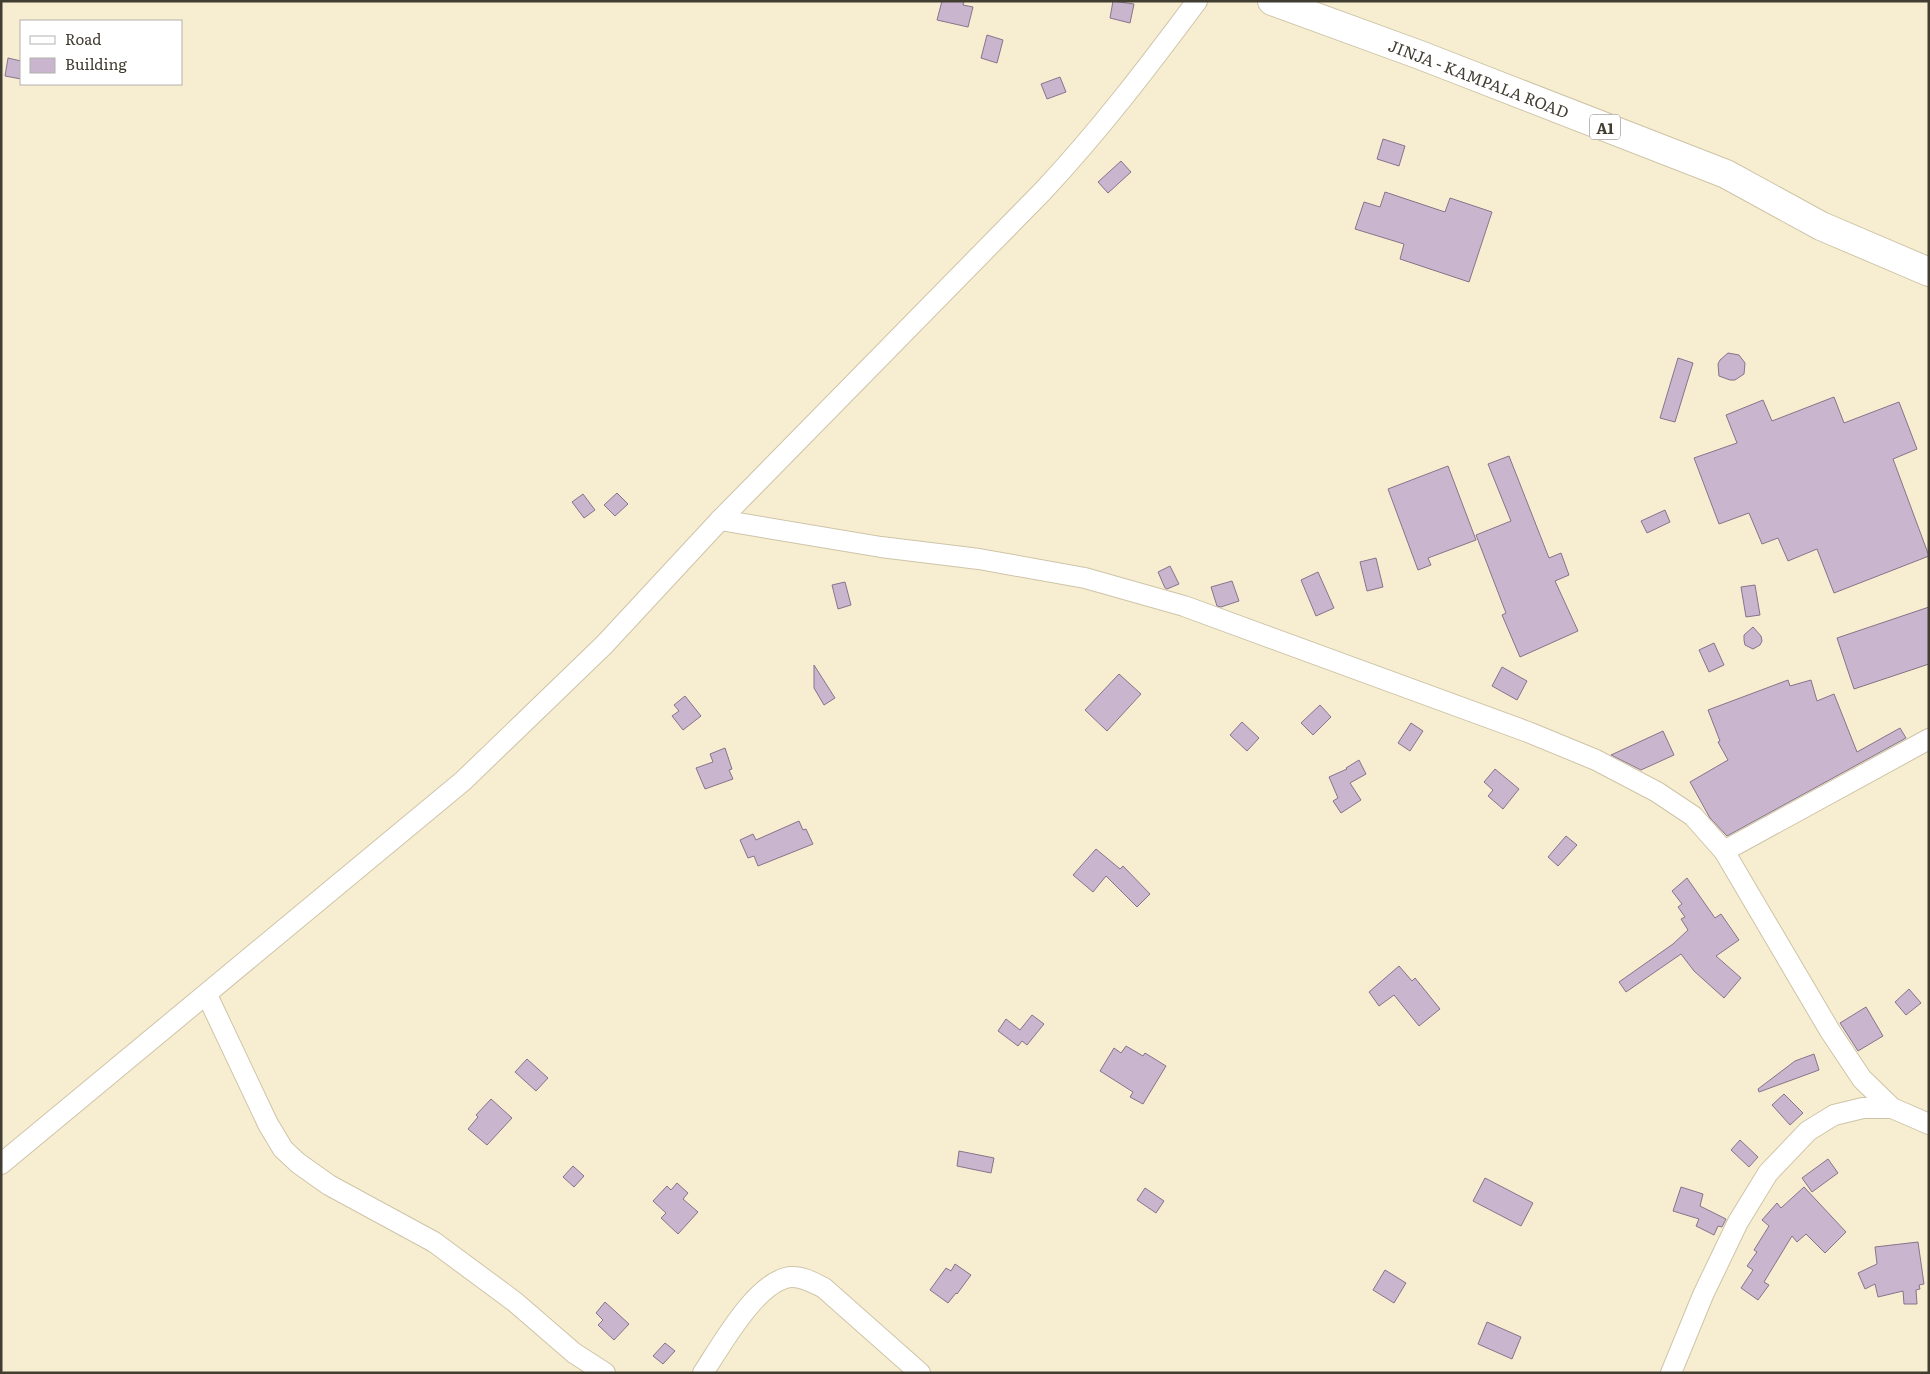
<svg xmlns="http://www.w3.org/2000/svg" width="1930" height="1374" font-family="Literata,serif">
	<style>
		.building { fill: #c9b6ce; stroke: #86748b }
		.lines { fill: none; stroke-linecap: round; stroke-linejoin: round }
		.street-casing { stroke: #cec4a8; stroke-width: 22 }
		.highway-casing { stroke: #cec4a8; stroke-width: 30 }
		.street { stroke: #fff; stroke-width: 20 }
		.highway { stroke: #fff; stroke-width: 28 }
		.labels { text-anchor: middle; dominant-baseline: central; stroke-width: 5; stroke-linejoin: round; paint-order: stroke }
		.shield { fill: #fff; stroke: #7a776f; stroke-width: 1 }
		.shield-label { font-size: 15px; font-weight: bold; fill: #413d31 }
		.street-label { font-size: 16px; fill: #413d31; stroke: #fff }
	</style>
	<rect width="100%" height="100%" fill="#f7edd0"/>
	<g class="building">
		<path d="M942 1H964L963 5 973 7 968 27 937 20Z"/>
		<path d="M1113 1 1134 4 1130 23 1110 18Z"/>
		<path d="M987 35 1003 40 997 63 981 58Z"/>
		<path d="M8 58 21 61V79L5 76Z"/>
		<path d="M1060 77 1066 92 1047 99 1041 84Z"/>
		<path d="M1383 139 1405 146 1399 166 1377 159Z"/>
		<path d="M1121 161 1131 172 1108 193 1098 182Z"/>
		<path d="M1385 192 1445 212 1450 198 1492 212 1469 282 1400 259 1404 244 1355 229 1364 202 1380 207Z"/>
		<path d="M1728 353 1739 355 1745 363 1744 374 1735 380H1730L1719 376 1718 364 1720 360Z"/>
		<path d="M1678 358 1693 363 1675 422 1660 418Z"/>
		<path d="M1834 397 1844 423 1899 402 1917 449 1893 459 1929 556 1834 593 1817 549 1788 561 1778 538 1762 544 1749 513 1719 524 1694 458 1737 443 1726 415 1763 400 1772 421Z"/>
		<path d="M1509 456 1549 558 1561 553 1569 575 1555 581 1578 631 1520 657 1502 615 1506 613 1476 535 1511 521 1488 464Z"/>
		<path d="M1448 466 1476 540 1428 558 1431 565 1418 570 1388 489Z"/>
		<path d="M617 493 628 504 615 516 604 505Z"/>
		<path d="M583 494 595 510 584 518 572 502Z"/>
		<path d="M1665 510 1670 522 1647 533 1641 521Z"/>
		<path d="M1376 558 1383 587 1367 591 1360 562Z"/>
		<path d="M1170 566 1179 584 1167 589 1165 588 1158 572Z"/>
		<path d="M1318 572 1334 608 1316 616 1301 580Z"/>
		<path d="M1232 581 1239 601 1221 607 1217 606 1211 587Z"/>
		<path d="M845 582 851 605 838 609 832 585Z"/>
		<path d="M1755 585 1760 615 1746 617 1741 587Z"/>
		<path d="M1929 607V664L1854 689 1837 638Z"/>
		<path d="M1753 627 1761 636 1762 641 1760 645 1753 649 1745 645 1744 640V635Z"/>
		<path d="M1714 643 1724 665 1709 672 1699 650Z"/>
		<path d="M814 665 835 698 824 705 814 688Z"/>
		<path d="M1502 667 1527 681 1517 700 1492 686Z"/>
		<path d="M1119 674 1141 694 1107 731 1085 710Z"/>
		<path d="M1788 680 1790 686 1811 680 1817 701 1834 694 1857 752 1900 728 1906 738 1727 836 1710 818 1690 782 1728 760 1718 742 1720 741 1708 710Z"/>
		<path d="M685 696 701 716 683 730 672 716 679 711 674 705Z"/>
		<path d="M1320 705 1331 717 1313 735 1301 723Z"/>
		<path d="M1242 722 1259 738 1247 751 1230 735Z"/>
		<path d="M1411 723 1423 731 1410 751 1398 743Z"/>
		<path d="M1663 731 1674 755 1641 770 1611 755Z"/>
		<path d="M725 748 732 769 729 770 733 779 705 789 696 768 713 762 710 754Z"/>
		<path d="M1359 760 1366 774 1350 783 1361 800 1341 813 1333 801 1338 798 1329 777 1347 769 1346 768Z"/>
		<path d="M1495 769 1519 789 1503 809 1488 796 1493 790 1484 782Z"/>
		<path d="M799 821 803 830 806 829 813 844 758 866 754 856 748 858 740 840 753 834 756 840Z"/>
		<path d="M1566 836 1577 845 1558 866 1548 857Z"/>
		<path d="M1096 849 1120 869 1123 866 1150 894 1137 907 1106 876 1093 892 1073 875Z"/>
		<path d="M1687 878 1715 918 1721 914 1739 940 1716 956 1741 978 1724 998 1694 971 1681 954 1626 992 1619 982 1673 944 1688 930 1681 919 1685 917 1678 907 1682 904 1672 891Z"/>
		<path d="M1399 966 1412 981 1415 978 1440 1009 1419 1026 1394 995 1379 1006 1369 992Z"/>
		<path d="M1909 989 1921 1003 1906 1015 1895 1002Z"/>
		<path d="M1866 1007 1883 1036 1858 1051 1840 1023Z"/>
		<path d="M1032 1015 1044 1024 1027 1045 1022 1041 1018 1046 998 1031 1006 1019 1020 1030Z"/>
		<path d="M1126 1046 1143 1056 1145 1053 1166 1066 1143 1104 1130 1097 1133 1092 1100 1071 1114 1048 1121 1053Z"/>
		<path d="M1814 1054 1819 1070 1759 1092 1758 1089 1795 1061Z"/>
		<path d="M527 1059 548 1078 536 1091 515 1072Z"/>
		<path d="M1784 1094 1803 1113 1790 1125 1772 1105Z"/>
		<path d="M491 1099 512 1118 487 1145 468 1129 478 1117 476 1115Z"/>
		<path d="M1740 1140 1758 1157 1749 1167 1731 1150Z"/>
		<path d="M959 1151 994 1158 991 1173 957 1166Z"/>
		<path d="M1828 1159 1838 1173 1812 1192 1802 1178Z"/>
		<path d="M573 1166 584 1176 574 1187 563 1177Z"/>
		<path d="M1485 1178 1533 1203 1521 1226 1473 1201Z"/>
		<path d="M677 1183 688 1193 683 1199 698 1212 678 1234 661 1218 666 1213 653 1201 667 1186 671 1190Z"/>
		<path d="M1681 1187 1703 1194 1700 1206 1726 1219 1722 1227 1718 1226 1714 1235 1696 1226 1699 1219 1673 1211Z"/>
		<path d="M1804 1187 1846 1232 1825 1253 1806 1234 1797 1242 1792 1236 1764 1282 1769 1285 1758 1300 1741 1288 1753 1270 1747 1266 1757 1252 1754 1250 1769 1226 1762 1220 1777 1203 1781 1208Z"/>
		<path d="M1145 1188 1164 1201 1156 1213 1137 1200Z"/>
		<path d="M1918 1242 1924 1284 1919 1285 1920 1289 1916 1290 1917 1304H1904L1903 1291 1878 1297 1875 1284 1865 1289 1858 1273 1877 1264 1875 1247Z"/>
		<path d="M955 1264 971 1275 957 1294 956 1293 948 1303 930 1290 946 1268 951 1271Z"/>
		<path d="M1385 1270 1406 1283 1394 1303 1373 1290Z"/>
		<path d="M605 1302 629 1324 614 1340 598 1325 603 1320 596 1313Z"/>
		<path d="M1487 1322 1521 1337 1512 1359 1478 1344Z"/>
		<path d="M665 1343 675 1351 663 1364 653 1356Z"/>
	</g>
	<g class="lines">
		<defs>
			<g id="street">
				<path d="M720 520 881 547 979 559 1085 578 1184 606 1528 732 1596 760 1657 792 1693 816 1724 851 1830 1031 1862 1079 1892 1108 1929 1124"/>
				<path d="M1724 851 1929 739"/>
				<path d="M207 995 268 1124 283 1149 298 1163 329 1185 434 1242 515 1302 574 1353 605 1373"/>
				<path d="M1 1164 463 781 604 645 720 520 1043 191C1099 131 1148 67 1197 1"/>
				<path d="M703 1373C721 1346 757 1280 791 1277 802 1276 814 1283 824 1288L920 1373"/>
				<path d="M1671 1373 1703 1295 1738 1222 1768 1173 1808 1131 1834 1115 1863 1108H1892"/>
			</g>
			<path id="highway" d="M1272 1 1420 55 1726 174 1821 226 1929 272"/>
		</defs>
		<use href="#street" class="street-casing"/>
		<use href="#highway" class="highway-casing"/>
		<use href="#street" class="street"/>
		<use href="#highway" class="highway"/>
	</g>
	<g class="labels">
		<rect class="shield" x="1590" y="114.5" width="30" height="25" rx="4"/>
		<g class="shield-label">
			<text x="1605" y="127">A1</text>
		</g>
		<g class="street-label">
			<text transform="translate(1479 78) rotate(21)">JINJA - KAMPALA ROAD</text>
		</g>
	</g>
	<rect width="1930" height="1374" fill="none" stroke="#413d31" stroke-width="5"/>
	<rect x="20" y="20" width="162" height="65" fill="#ffffff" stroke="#b3b1ad"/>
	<rect x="30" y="36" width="25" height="8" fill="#ffffff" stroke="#b3b1ad"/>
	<text x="65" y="45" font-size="15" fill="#413d31">Road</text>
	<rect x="30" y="58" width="25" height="15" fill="#c9b6ce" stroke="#b3b1ad"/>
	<text x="65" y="70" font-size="15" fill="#413d31">Building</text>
</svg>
